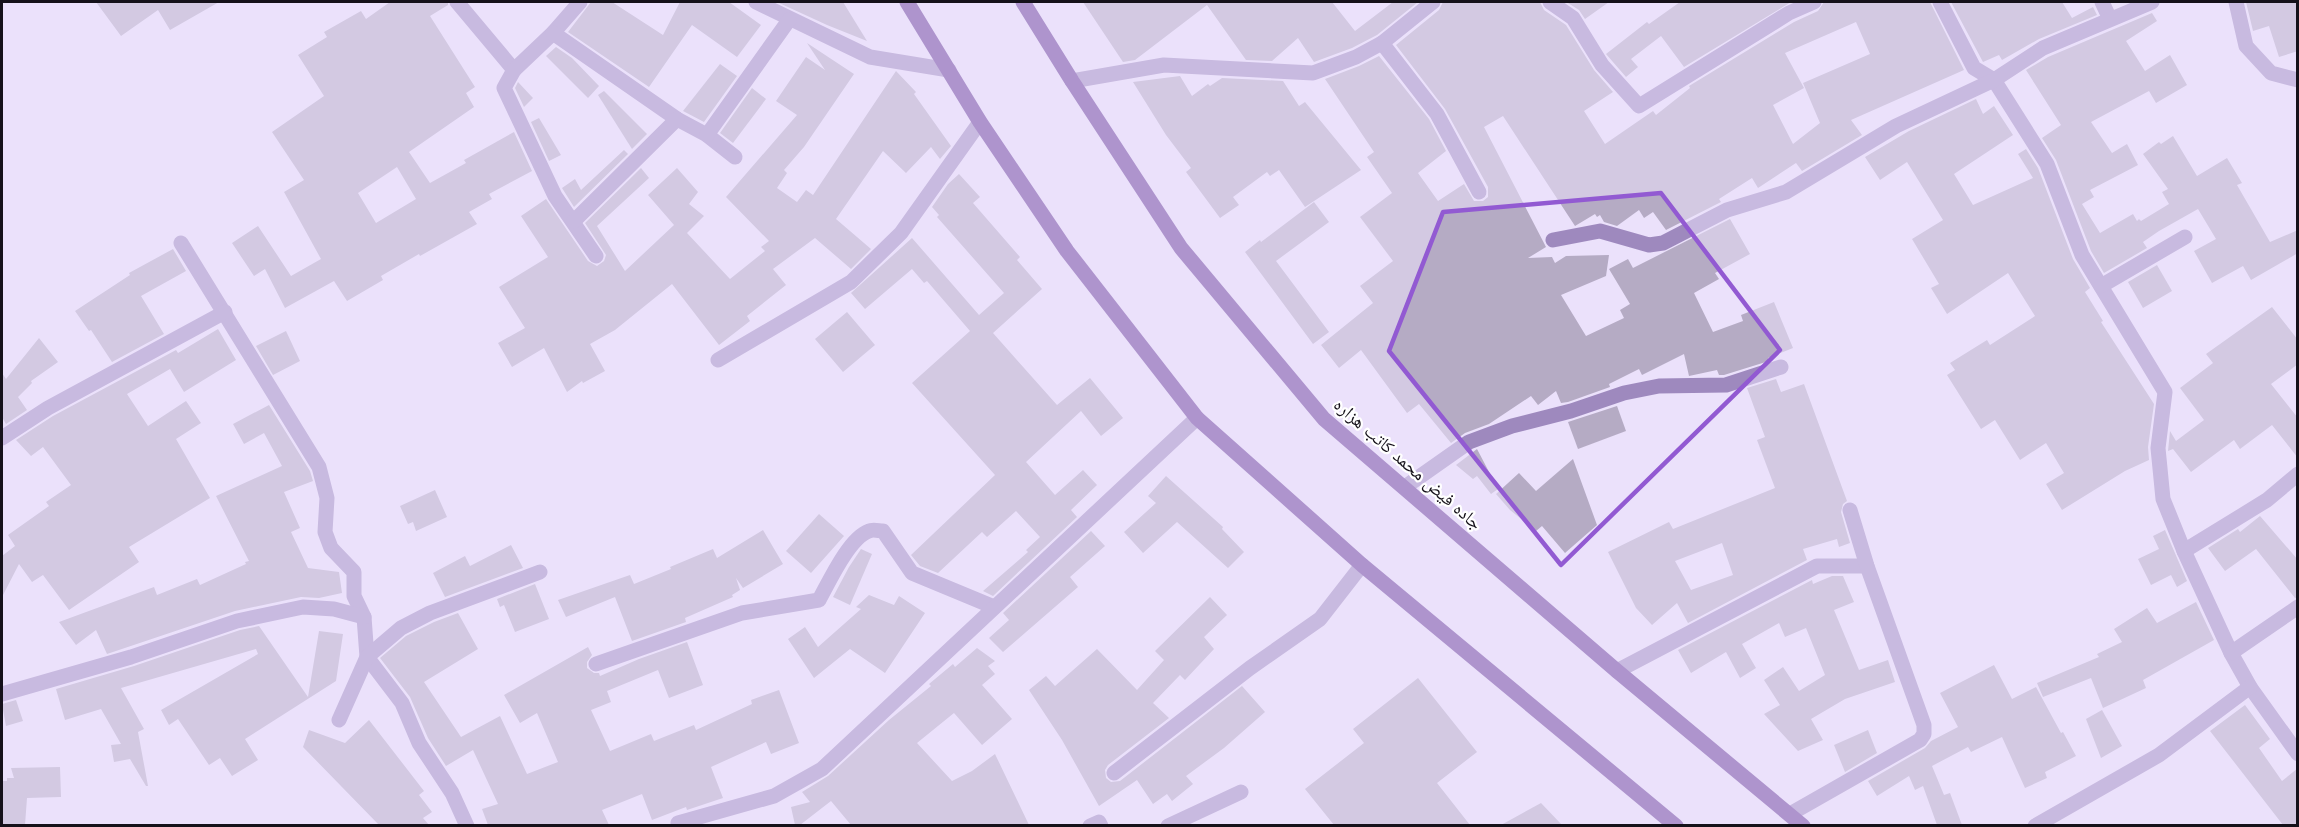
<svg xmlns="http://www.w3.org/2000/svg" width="2299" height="827" font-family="'Libre Baskerville','Noto Naskh Arabic',serif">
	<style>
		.building { fill: #b5abc4; fill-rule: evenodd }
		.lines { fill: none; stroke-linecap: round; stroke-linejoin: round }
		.street { stroke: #9e89be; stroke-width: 15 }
		.primary { stroke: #643695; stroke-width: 15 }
		.marked { fill: none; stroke: #925ad2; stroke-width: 4.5; stroke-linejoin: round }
		.labels { text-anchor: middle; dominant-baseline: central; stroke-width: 4.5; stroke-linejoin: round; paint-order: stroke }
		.street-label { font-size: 18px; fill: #15111a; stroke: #fff }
	</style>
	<rect width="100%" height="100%" fill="#ebe1fb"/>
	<g class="building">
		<path d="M96 2H219L170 30 158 10 121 36Z"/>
		<path d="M390 2H448V5L430 16 475 87 466 93 474 107 409 152 430 183 466 163 464 160 514 132 532 171 489 194 492 199 469 212 477 224 420 256 419 254 381 276 383 280 347 301 334 281 285 308 265 269 254 276 232 243 258 226 291 276 321 259 284 192 304 180 272 132 324 96 298 55 327 37 324 32 361 11 366 19ZM397 167 416 199 376 223 358 193Z"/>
		<path d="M591 2H612L663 35 680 2H729L761 25 737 57 692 25 649 87 568 32Z"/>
		<path d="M777 2H843L867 41 827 25Z"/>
		<path d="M1083 2H1332L1355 31 1393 2H1418L1377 35 1352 48 1314 62 1298 38 1272 61 1246 60 1207 5 1135 60 1123 62Z"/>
		<path d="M1443 2H1540L1544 10 1566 25 1594 70 1613 92 1584 111 1605 144 1653 111 1656 115 1690 88 1689 86 1794 22 1818 11 1824 2H1930L1964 70 1851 120 1862 135 1802 171 1796 163 1758 188 1752 178 1719 199 1721 202 1666 230 1653 212 1644 218 1639 210 1617 226 1604 222 1600 215 1597 217 1595 214 1575 226 1503 116 1484 127 1546 247 1528 258 1552 257 1555 263 1566 256 1609 255 1606 276 1561 295 1586 336 1624 318 1620 310 1630 304 1609 269 1628 259 1633 268 1730 219 1750 254 1715 273 1719 279 1694 293 1713 332 1743 321 1741 315 1774 302 1793 348 1768 358 1769 361 1724 375H1719L1717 370 1689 376 1684 354 1642 375 1639 369 1609 384 1610 387 1568 402 1561 403 1556 391 1538 405 1531 396 1489 424 1465 433 1451 443 1419 404 1407 413 1361 350 1339 368 1321 345 1373 303 1360 286 1393 261 1360 217 1392 193 1367 157 1374 152 1325 79 1359 66 1379 56 1429 119 1446 151 1418 173 1438 201 1464 184 1474 201H1483L1488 197V187L1445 109 1396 45 1439 10ZM1856 22 1870 54 1803 83 1820 123 1793 144 1773 105 1804 88 1785 53Z"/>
		<path d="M1570 2H1609L1585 19 1579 10 1568 3Z"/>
		<path d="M1680 2H1791L1684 67 1661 36 1631 59 1638 67 1626 77 1606 54 1647 22 1649 24Z"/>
		<path d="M1951 2H2062L2072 18 2093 7 2097 15 2039 39 2002 60 1999 55 1983 62Z"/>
		<path d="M2246 2H2298V51L2279 57 2269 26 2253 31Z"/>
		<path d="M2152 13 2157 21 2126 41 2145 71 2170 55 2187 85 2156 103 2149 91 2091 122 2112 153 2127 144 2138 165 2090 190 2094 197 2082 204 2100 233 2133 214 2137 221 2139 219 2141 221 2169 204 2162 192 2168 189 2143 154 2159 142 2161 144 2173 136 2197 176 2227 158 2242 183 2237 185 2270 242 2298 230V253L2251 280 2243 266 2212 283 2194 251 2216 239 2198 209 2159 231 2143 242 2147 248 2104 273 2091 251 2056 160 2042 138 2061 125 2026 70 2048 57Z"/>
		<path d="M807 43 854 74 804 147 784 170 787 173 777 188 797 202 806 190 813 195 896 71 916 92 914 94 951 146 940 159 931 147 906 173 883 151 836 219 871 249 851 269 815 238 773 269 786 285 747 316 750 321 719 345 672 284 615 330 590 344 605 371 583 383 582 381 567 392 544 348 512 367 498 343 525 328 499 287 548 257 521 216 546 199 588 261 597 266 604 261 606 255 585 223 641 168 649 178 597 226 625 271 674 225 648 195 677 168 698 192 689 204 704 216 687 233 730 279 765 251 761 247 769 241 726 197 797 115 776 101 806 57 825 70Z"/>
		<path d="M556 47 572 58 599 86 588 98 546 56Z"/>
		<path d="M720 64 737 76 704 122 683 111Z"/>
		<path d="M1180 76 1192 96 1208 84 1210 86 1222 78 1283 81 1299 106 1305 102 1361 170 1305 207 1279 170 1270 176 1267 172 1233 197 1239 205 1220 218 1186 172 1191 168 1166 135 1133 82Z"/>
		<path d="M518 82 533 98 524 107 515 88Z"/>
		<path d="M752 88 766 99 733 143 720 133Z"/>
		<path d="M604 91 647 134 632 149 598 95Z"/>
		<path d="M1976 99 1983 114 1994 106 2013 135 1954 174 1973 205 2033 178 2018 154 2026 149 2038 168 2073 259 2090 288 2085 292 2103 321 2101 322 2154 404 2148 447 2149 460 2125 471 2062 510 2046 484 2064 473 2046 443 2020 460 1995 420 1981 429 1947 375 1955 370 1950 363 1987 340 1990 345 2035 316 2008 273 1947 314 1931 288 1939 284 1912 239 1943 220 1907 162 1880 180 1865 157 1909 131Z"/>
		<path d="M539 118 561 155 549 161 531 122Z"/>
		<path d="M624 150 628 154 574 207 562 188 575 179 581 190Z"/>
		<path d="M959 174 980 197 973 203 1020 257 1017 260 1042 289 993 333 1057 405 1090 378 1123 418 1101 436 1081 411 1026 462 1055 495 1083 470 1097 485 1071 510 1077 517 993 596 983 591 1028 552 1026 550 1040 537 1016 511 987 537 982 532 938 573 920 566 911 555 995 475 912 383 970 331 927 281 924 283 912 269 865 309 851 293 912 238 979 315 1004 293 937 217 939 215 932 207 948 184Z"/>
		<path d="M1314 202 1329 222 1276 261 1329 332 1313 344 1245 252 1260 240 1261 242Z"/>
		<path d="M173 249 186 271 141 296 164 334 112 362 91 330 89 331 75 311 130 275 129 273Z"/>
		<path d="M2157 265 2172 291 2143 308 2128 282Z"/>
		<path d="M2272 307 2298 340V364L2271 384 2298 418V458L2272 425 2240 449 2234 440 2191 472 2173 449 2168 451 2170 431 2176 441 2204 420 2180 388 2213 363 2206 354Z"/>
		<path d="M847 312 875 345 843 372 815 339Z"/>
		<path d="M218 329 236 360 184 392 170 369 127 394 148 426 186 401 201 423 176 439 210 498 129 547 139 562 69 610 43 575 32 582 19 564 2 597V556L15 546 8 535 49 506 46 502 71 485 43 447 31 456 16 440 53 416 176 350 178 353Z"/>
		<path d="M286 331 300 361 273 375 256 346Z"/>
		<path d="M39 338 58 362 31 381 32 383 18 397 27 410 6 424 2 417V373L6 379Z"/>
		<path d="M1776 379 1781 392 1804 384 1847 501 1843 504 1841 512 1850 543 1839 547 1837 539 1803 549 1807 560 1688 623 1677 603 1652 625 1636 608 1608 552 1669 522 1673 529 1775 488 1757 440 1765 437 1747 388ZM1722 543 1733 575 1691 590 1675 561Z"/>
		<path d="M269 405 310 471 313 481 284 492 300 528 291 532 308 568 339 572 342 593 319 598 301 597 235 611 107 654 96 630 76 645 59 622 154 587 157 595 197 579 200 585 246 564 245 562 249 561 216 496 282 466 264 433 244 444 233 424Z"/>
		<path d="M1617 406 1626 431 1578 449 1568 422Z"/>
		<path d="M1477 449 1498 489 1491 494 1477 476 1473 479 1456 465Z"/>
		<path d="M1573 459 1597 525 1565 553 1542 526 1536 531 1510 510 1496 494 1519 473 1536 491Z"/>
		<path d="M1166 476 1223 527 1222 529 1244 552 1228 568 1177 522 1143 553 1124 532 1156 503 1148 496Z"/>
		<path d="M435 490 447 517 416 531 413 522 408 524 400 506Z"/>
		<path d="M819 514 844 536 811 573 786 551Z"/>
		<path d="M2260 516 2298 560V597L2295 598 2256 549 2225 571 2208 548 2238 529 2240 532Z"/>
		<path d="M763 530 783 564 743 588 736 578 740 590 732 595 733 597 685 618 686 622 632 641 615 597 566 617 558 600 630 575 634 584 671 569 670 567 713 549 717 558Z"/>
		<path d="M2165 530 2187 581 2177 587 2171 575 2151 585 2138 559 2159 549 2153 536Z"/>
		<path d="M1091 531 1105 546 1070 577 1078 587 1003 652 989 638 1009 620 1003 613Z"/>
		<path d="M511 545 523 568 445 597 433 573 465 556 470 566Z"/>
		<path d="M861 549 872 554 850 605 833 597 849 567Z"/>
		<path d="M1832 576H1843L1854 602 1834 610 1859 670 1888 660 1895 682 1845 699 1811 719 1823 740 1798 751 1764 714 1780 705 1764 680 1783 667 1799 691 1825 675 1806 628 1785 637 1779 623 1742 644 1756 668 1740 678 1726 652 1691 673 1678 650 1812 580 1813 584Z"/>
		<path d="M535 584 549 619 515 632 504 605 500 607 497 599Z"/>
		<path d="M869 595 894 605 899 596 925 613 885 673 850 649 814 678 788 639 805 627 818 647 861 609 856 607Z"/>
		<path d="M1210 597 1227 615 1204 637 1214 649 1185 680 1180 675 1153 703 1169 718 1108 765 1105 770 1106 778 1111 782 1120 781 1242 686 1265 712 1224 748 1186 776 1193 784 1172 801 1167 794 1153 804 1137 780 1099 806 1062 740 1029 690 1046 676 1055 686 1097 649 1137 690 1164 660 1155 651Z"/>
		<path d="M2196 602 2214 640 2143 680 2146 688 2103 708 2091 678 2043 697 2037 683 2099 657 2097 654 2122 642 2114 629 2147 608 2157 623Z"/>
		<path d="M458 613 478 649 424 682 461 737 500 716 527 774 558 762 537 713 520 723 504 695 588 647 592 655 587 662V668L594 673H599L600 676 639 659 687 642 703 685 669 698 658 670 607 691 611 702 591 710 610 751 651 734 654 741 694 725 696 730 752 704 751 700 779 690 799 743 771 754 766 742 711 767 723 798 687 810 686 807 652 820 642 794 602 810 609 825H488L482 809 498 804 473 750 446 766 428 738 410 697 380 658 406 636 434 622Z"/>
		<path d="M259 626 308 697 319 631 343 634 336 681 245 739 258 760 232 776 220 758 209 765 178 719 169 725 161 710 258 654 256 649 121 688 144 729 138 732 148 786H146L130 759 114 762 111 745 121 744 101 709 65 720 56 689 134 666 240 630Z"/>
		<path d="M977 648 995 661 988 666 995 674 982 685 1012 719 982 745 954 713 917 743 952 781 972 771 995 754 1029 825H851L831 801 800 825H795L791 807 810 802 802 792 828 776 889 720 931 686 929 684 953 664 955 667Z"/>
		<path d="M1994 665 2012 699 2036 687 2061 733 2063 732 2076 756 2045 772 2047 778 2025 788 2002 737 1971 752 1968 747 1932 766 1944 795 1950 793 1962 825H1937L1923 786 1915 790 1909 776 1877 796 1868 781 1925 748 1931 741 1958 727 1940 693Z"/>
		<path d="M1418 678 1477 752 1437 783 1470 825H1334L1305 789 1364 743 1353 729Z"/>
		<path d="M16 700 23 721 6 726 2 704Z"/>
		<path d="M2245 705 2270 739 2259 748 2282 781 2298 768V825H2283L2210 731Z"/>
		<path d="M2102 710 2122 746 2101 758 2086 719Z"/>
		<path d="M369 720 424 791 419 795 432 812 423 818 429 825H379L303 747 309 730 345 743Z"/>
		<path d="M1868 730 1877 753 1845 772 1834 745Z"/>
		<path d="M60 767 61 797 27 798 25 825H4V824H2V781H7V778H14L11 768Z"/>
		<path d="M1541 803 1562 825H1501Z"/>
	</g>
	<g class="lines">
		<g class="street">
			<path d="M457 2 514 70"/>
			<path d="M580 2 553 33 514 70 504 88 555 196 596 256"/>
			<path d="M756 2 870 57 949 70"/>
			<path d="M1550 2 1573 18 1602 65 1639 106 1789 13 1814 2"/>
			<path d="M1940 2 1974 68 1994 80 2047 164 2082 255 2165 392 2158 448 2163 499 2184 551 2231 653 2250 687 2298 754"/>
			<path d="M2102 2 2110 19"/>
			<path d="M2236 2 2246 46 2271 73 2298 80"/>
			<path d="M553 33 677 119 707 135 735 157"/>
			<path d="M1382 43 1437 114 1479 192"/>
			<path d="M1072 81 1164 65 1313 73 1356 57 1382 43 1433 2"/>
			<path d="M707 135 789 20"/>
			<path d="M574 221 677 119"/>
			<path d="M1553 240 1600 231 1649 245 1663 243 1727 210 1786 192 1896 126 1994 80 2043 48 2152 2"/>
			<path d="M181 243 319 467 327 498 325 532 331 548 354 572V596L364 617 367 657 402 703 419 743 452 793 467 826"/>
			<path d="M2101 286 2185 237"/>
			<path d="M718 360 851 282 901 233 980 122"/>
			<path d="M2 438 48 408 225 312"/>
			<path d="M1405 487 1469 442 1512 426 1571 411 1624 393 1659 386 1726 385 1781 367"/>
			<path d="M2184 551 2267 500 2298 474"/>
			<path d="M2231 653 2298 607"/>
			<path d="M596 664 742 613 819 600C829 582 849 538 869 531 873 529 879 531 883 531L912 573 994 607"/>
			<path d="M1617 671 1817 566H1867"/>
			<path d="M2 694 131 657 237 621 303 607 334 609 364 617"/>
			<path d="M339 720 367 657 401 628 430 613 540 572"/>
			<path d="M1114 773 1250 668 1320 619 1362 565"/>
			<path d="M1790 814 1920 740 1924 734V725L1867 566 1850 510"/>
			<path d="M678 823 774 796 822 769 1197 418"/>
			<path d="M1090 826 1099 822 1101 826"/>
			<path d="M1168 826 1241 792"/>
			<path d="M2035 826 2159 755 2250 687"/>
		</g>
		<g class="primary">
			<path d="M907 2 980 122 1067 251 1197 418 1362 565 1676 826"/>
			<path d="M1023 2 1072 81 1181 248 1324 419 1617 671 1803 826"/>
		</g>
	</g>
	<path d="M0 0H2299V827H0ZM1661 193 1780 350 1561 565 1389 351 1443 212Z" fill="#ebe1fb" fill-opacity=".55" fill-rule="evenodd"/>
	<path class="marked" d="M1661 193 1780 350 1561 565 1389 351 1443 212Z"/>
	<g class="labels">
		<g class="street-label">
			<text transform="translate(1408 464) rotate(41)">جاده فیض محمد کاتب هزاره</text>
		</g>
	</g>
	<rect width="2299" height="827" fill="none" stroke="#15111a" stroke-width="6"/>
</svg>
